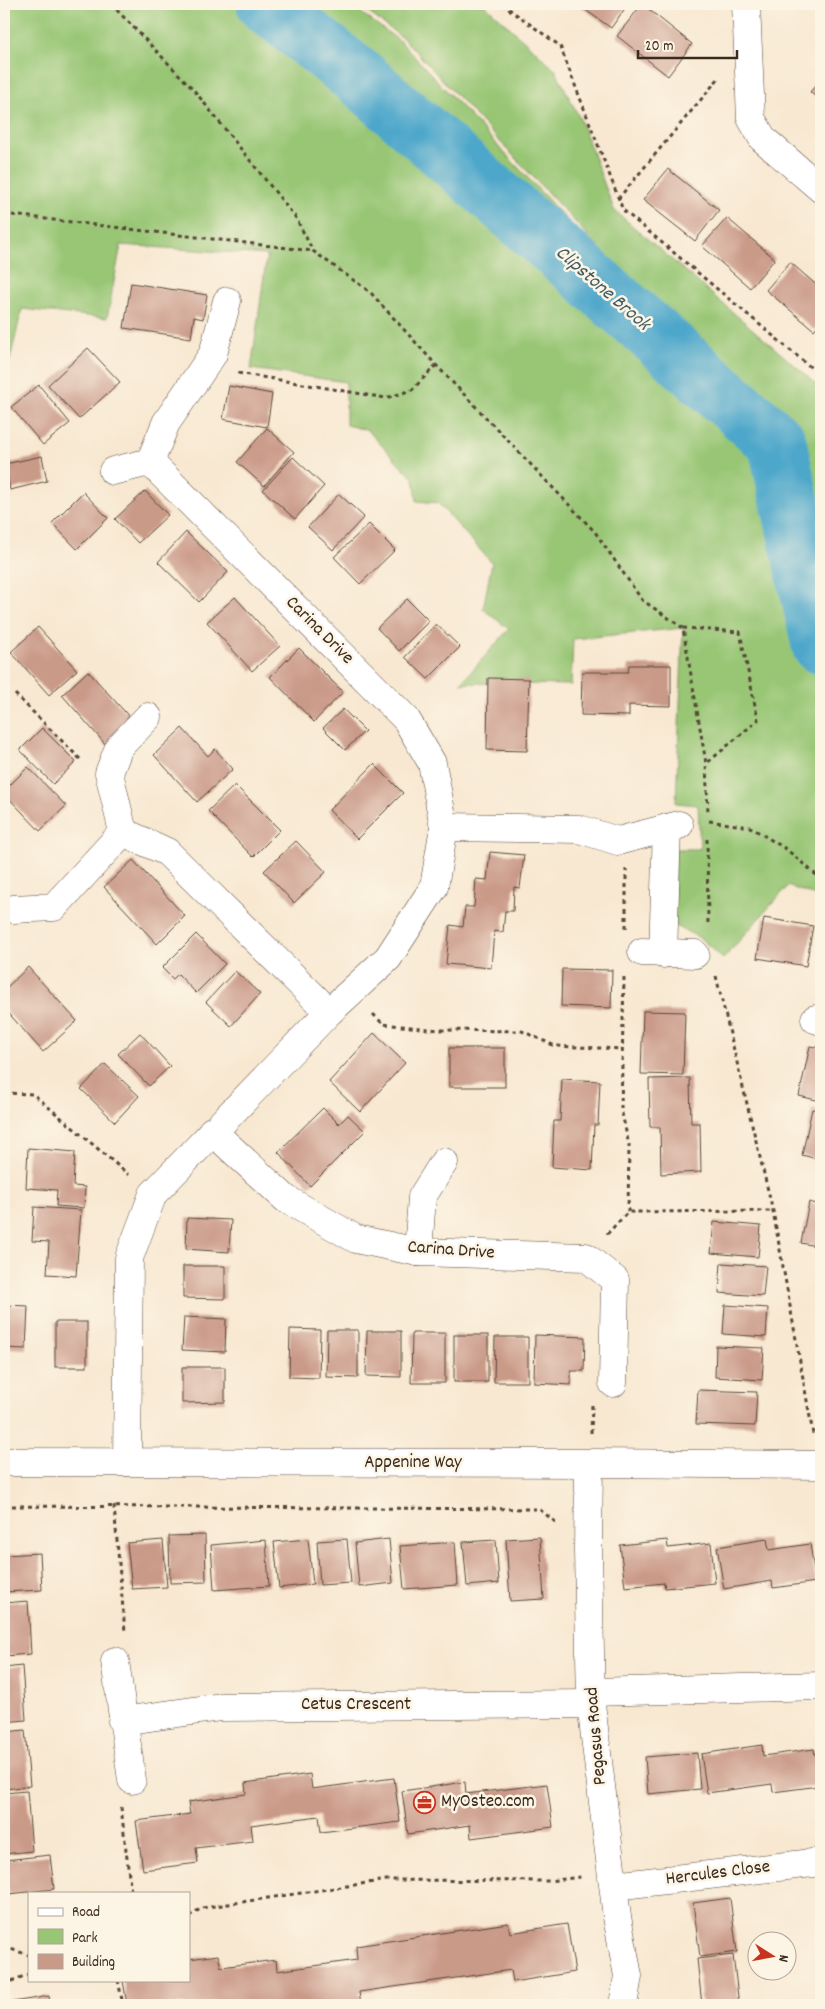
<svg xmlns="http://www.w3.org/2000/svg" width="825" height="2009" font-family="Dekko,sans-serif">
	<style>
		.green { fill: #98c674; stroke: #6a7849 }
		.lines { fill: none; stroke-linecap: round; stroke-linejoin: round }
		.river { stroke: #4ea7cb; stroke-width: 59 }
		.building { fill: #ca9a89 }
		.minor-casing { stroke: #574639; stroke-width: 29 }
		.path { stroke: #574639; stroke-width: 3; stroke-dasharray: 4 4; stroke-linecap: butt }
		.minor { stroke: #fff; stroke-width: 28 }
		.labels { text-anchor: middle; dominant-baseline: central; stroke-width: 5; stroke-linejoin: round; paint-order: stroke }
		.street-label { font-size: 19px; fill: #3b2a1e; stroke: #fcf5e5 }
		.poi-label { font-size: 19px; fill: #3b2a1e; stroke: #fcf5e5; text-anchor: start }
		.water-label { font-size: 20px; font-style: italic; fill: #435c63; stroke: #fcf5e5 }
	</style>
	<rect width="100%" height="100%" fill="#fcf5e5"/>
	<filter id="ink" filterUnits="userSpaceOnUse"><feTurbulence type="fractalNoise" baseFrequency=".02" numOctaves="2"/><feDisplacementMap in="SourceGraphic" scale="10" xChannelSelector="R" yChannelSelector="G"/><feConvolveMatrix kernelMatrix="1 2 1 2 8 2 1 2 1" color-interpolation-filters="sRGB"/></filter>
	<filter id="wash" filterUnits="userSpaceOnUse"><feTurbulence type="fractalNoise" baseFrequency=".0096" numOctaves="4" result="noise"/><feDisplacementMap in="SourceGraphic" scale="20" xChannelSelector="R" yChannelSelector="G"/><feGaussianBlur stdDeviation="1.12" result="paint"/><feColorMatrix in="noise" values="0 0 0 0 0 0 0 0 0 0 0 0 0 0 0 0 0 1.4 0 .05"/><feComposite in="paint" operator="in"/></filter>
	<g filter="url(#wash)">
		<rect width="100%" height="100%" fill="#f8e8d1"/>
		<g class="green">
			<path d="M4 4H349L401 42 776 444 821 655V898L788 886 723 959 700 938 672 924 675 849H700L698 805 676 803 683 628 573 639 571 685 461 683 509 629 483 609 492 563 438 503 417 501 414 479 367 430 346 425V382L251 369 267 255 121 245 107 318 22 309 4 385Z"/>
			<path d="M357 4H484L555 69 580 119 614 210 821 388V634L779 440 404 39Z"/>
		</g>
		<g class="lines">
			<path class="river" d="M266 4 365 82 777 442 821 645"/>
		</g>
		<g id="blocks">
			<g class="building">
				<path d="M577 4H628L611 28Z"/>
				<path d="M642 4 692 44 668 76 617 36Z"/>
				<path d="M821 79V101L810 92Z"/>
				<path d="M668 169 719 210 695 241 643 200Z"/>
				<path d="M727 218 775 259 750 288 702 246Z"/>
				<path d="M790 262 821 289V321L814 330 766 290Z"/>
				<path d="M131 283 207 295 203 319 194 317 191 338 124 328Z"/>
				<path d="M88 348 120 382 79 419 48 385Z"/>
				<path d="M39 385 70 423 43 445 11 407Z"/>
				<path d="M229 386 272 394 267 427 223 419Z"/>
				<path d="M267 428 294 452 264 486 237 462Z"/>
				<path d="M42 456 47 481 10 490 5 464Z"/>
				<path d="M293 457 324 486 295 519 263 490Z"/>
				<path d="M145 491 168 515 138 543 115 519Z"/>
				<path d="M83 492 108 518 77 549 52 523Z"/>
				<path d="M339 494 364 517 333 550 308 527Z"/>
				<path d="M369 524 395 550 360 584 334 557Z"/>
				<path d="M186 532 228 572 199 602 158 562Z"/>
				<path d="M235 597 280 646 252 671 207 622Z"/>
				<path d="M407 599 429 621 399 651 377 628Z"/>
				<path d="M436 624 460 647 428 679 405 657Z"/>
				<path d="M38 627 77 670 49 695 11 652Z"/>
				<path d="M299 648 343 692 314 722 270 677Z"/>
				<path d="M629 665H671V706L629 705V716L581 715 582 672H628Z"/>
				<path d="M88 671 133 721 106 745 62 695Z"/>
				<path d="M488 678 529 679 527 751 487 750Z"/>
				<path d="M343 709 365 731 345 750 323 728Z"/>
				<path d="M42 728 76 762 53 784 20 750Z"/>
				<path d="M182 728 208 756 215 749 233 769 197 802 154 755Z"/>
				<path d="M374 764 403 793 357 839 329 810Z"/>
				<path d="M28 767 66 806 40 831 4 793V791Z"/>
				<path d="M235 785 280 830 253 857 208 811Z"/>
				<path d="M296 841 326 872 294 903 264 871Z"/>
				<path d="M490 852 524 855 520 888 514 887 513 911H505L503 932 494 931 491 968 446 964 450 925 463 927 465 907H474L476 879 487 880Z"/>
				<path d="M133 860 185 916 157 944 104 887Z"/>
				<path d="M764 918 813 926 806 966 757 958Z"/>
				<path d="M196 934 225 964 196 993 178 974 173 979 162 968Z"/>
				<path d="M28 967 77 1021 43 1052 4 1008V990Z"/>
				<path d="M562 969 612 970 611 1008 561 1006Z"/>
				<path d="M235 971 260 994 231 1026 206 1002Z"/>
				<path d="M643 1011 685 1012 683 1075 641 1074Z"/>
				<path d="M140 1033 170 1066 149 1086 118 1054Z"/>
				<path d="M374 1033 405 1063 360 1112 329 1082Z"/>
				<path d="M810 1046 821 1048V1101L799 1096Z"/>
				<rect x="449" y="1048" width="56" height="39"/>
				<path d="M105 1064 139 1096 115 1122 81 1089Z"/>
				<path d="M690 1078 691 1123H700L701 1172 661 1174 660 1127H650L649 1079Z"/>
				<path d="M562 1079 600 1081 598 1125H594L592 1170 552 1167 554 1121H560Z"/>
				<path d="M323 1108 339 1124 348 1115 365 1131 310 1186 278 1152Z"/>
				<path d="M812 1109 821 1111V1160L802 1155Z"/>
				<path d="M28 1148 75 1152 73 1186 85 1187 84 1208 56 1206 57 1190 26 1188Z"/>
				<path d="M809 1202 821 1205V1247L801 1243Z"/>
				<path d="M34 1207 81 1210 76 1276 47 1274 49 1242 32 1241Z"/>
				<path d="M187 1218 231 1220 229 1252 186 1249Z"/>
				<path d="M714 1222 761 1226 758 1257 711 1253Z"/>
				<path d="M721 1263 766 1266 763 1296 719 1293Z"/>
				<path d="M183 1266H225V1299L183 1298Z"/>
				<path d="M4 1305 28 1306 26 1349 4 1348Z"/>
				<path d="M725 1305 768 1308 766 1337 723 1334Z"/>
				<path d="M184 1317 226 1319 225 1352 182 1350Z"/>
				<rect x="55" y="1322" width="32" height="45"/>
				<path d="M290 1329 320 1330 319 1378 289 1377Z"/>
				<path d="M327 1330H358V1378L326 1377Z"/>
				<path d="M367 1331H401V1377L366 1376Z"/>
				<path d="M412 1333H445V1383H411Z"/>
				<rect x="454" y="1335" width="34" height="47"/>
				<path d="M535 1335 585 1337 584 1371H571V1385L534 1383Z"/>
				<path d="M495 1337H528V1382H494Z"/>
				<path d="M716 1346 764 1348 762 1380 715 1377Z"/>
				<path d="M182 1367H225V1402L182 1403Z"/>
				<path d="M698 1390 757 1392 755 1426 696 1424Z"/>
				<path d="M205 1535 206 1582 170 1583 169 1536Z"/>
				<path d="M540 1537 544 1599 510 1601 506 1539Z"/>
				<path d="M308 1539 313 1584 279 1588 274 1542Z"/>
				<path d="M347 1539 351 1583 320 1585 317 1541Z"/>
				<path d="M389 1539 393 1583 359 1587 355 1543Z"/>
				<path d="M767 1539 769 1550 810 1544 816 1582 773 1588 772 1581 724 1589 717 1547Z"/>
				<path d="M163 1540 167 1587 132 1589 127 1543Z"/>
				<path d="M266 1540 269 1586 214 1590 211 1545Z"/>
				<path d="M496 1540 499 1583 467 1586 463 1542Z"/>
				<path d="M667 1540 668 1548 711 1543 715 1583 665 1588 664 1583 625 1587 620 1545Z"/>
				<path d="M455 1542 458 1585 404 1589 400 1546Z"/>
				<path d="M40 1553 42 1590 4 1592V1555Z"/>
				<path d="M28 1601 31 1654 4 1656V1603Z"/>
				<path d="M22 1666 26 1720 4 1722V1668Z"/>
				<path d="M25 1730 30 1786 4 1789V1732Z"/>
				<path d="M762 1745 763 1756 814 1749 815 1755H821V1791H819V1786L773 1792 772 1784 707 1793 701 1754Z"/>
				<path d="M697 1753 700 1789 648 1794 645 1757Z"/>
				<path d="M310 1774 312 1789 394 1778 400 1822 321 1832 319 1816 251 1825 253 1841 196 1848 198 1863 143 1870 136 1821 190 1814 188 1802 246 1794 245 1783Z"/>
				<path d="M465 1782 466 1794 547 1784 553 1827 471 1838 470 1825 408 1834 402 1791Z"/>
				<path d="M27 1791 32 1851 4 1854V1793Z"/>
				<path d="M50 1855 54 1889 9 1894 5 1860Z"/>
				<path d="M730 1898 737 1952 700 1957 693 1903Z"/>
				<path d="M508 1923 510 1933 567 1924 575 1972 513 1982 511 1970 359 1992 361 2004 349 2005H127L123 1980H189V1959L218 1955 221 1967 276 1960 277 1971 357 1960 356 1946Z"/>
				<path d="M733 1955 739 2005H702L697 1959Z"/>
				<path d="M49 1996 50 2005H7V2003Z"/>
			</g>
		</g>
	</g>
	<g filter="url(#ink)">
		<use href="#blocks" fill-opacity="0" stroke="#574639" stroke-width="1"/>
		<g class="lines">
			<defs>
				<g id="minor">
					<path d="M746 4 751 118 763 139 821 189"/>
					<path d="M113 471 150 462 166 423 213 354 227 301"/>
					<path d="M444 827 579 829 618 841 679 825"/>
					<path d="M123 832 109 773 119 747 148 717"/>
					<path d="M13 909 54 907 123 832 167 852 329 1012"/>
					<path d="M642 952 695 954"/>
					<path d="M663 954 667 828"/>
					<path d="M815 1019 821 1021"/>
					<path d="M212 1131 286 1199 356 1239 418 1252 586 1257 615 1280 613 1383"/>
					<path d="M418 1252 422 1197 444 1162"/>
					<path d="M4 1462 590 1463 821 1465"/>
					<path d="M127 1462 129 1258 153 1194 329 1012 388 958 434 887 444 827 432 763 406 719 150 462"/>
					<path d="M589 1464 588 1550 591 1704 617 1917 628 1976 623 2005"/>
					<path d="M115 1661 132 1780"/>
					<path d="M591 1692 821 1686"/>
					<path d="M122 1721 221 1707 591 1704"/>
					<path d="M614 1886 821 1862"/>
				</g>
			</defs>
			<use href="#minor" class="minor-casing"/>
			<g class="path">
				<path d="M111 4 193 89 296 218 313 251 370 292 436 365 595 532 642 600 683 628 706 763 708 813"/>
				<path d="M502 4 560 46 623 210 821 376"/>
				<path d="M618 199 718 79"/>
				<path d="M4 214 313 251"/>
				<path d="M238 373 386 398 412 390 436 365"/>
				<path d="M683 628 740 632 758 720 707 763"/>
				<path d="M15 694 81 760"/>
				<path d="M709 821 750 827 786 849 821 879"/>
				<path d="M707 839 708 926"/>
				<path d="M626 928V869"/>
				<path d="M716 976 773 1211 813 1434"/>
				<path d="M624 977 621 1109 629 1145 628 1212"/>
				<path d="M373 1014 383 1024 439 1030 522 1031 555 1046 622 1049"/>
				<path d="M4 1093 33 1094 129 1175"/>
				<path d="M607 1234 628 1212 773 1211"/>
				<path d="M591 1433 592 1405"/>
				<path d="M4 1506 539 1509 558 1524"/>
				<path d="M114 1506 125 1632"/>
				<path d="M121 1807 131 1893"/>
				<path d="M189 1916 202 1908 387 1880 549 1881 581 1877"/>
				<path d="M4 1947 29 1955"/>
				<path d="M118 1980 123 2005"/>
				<path d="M4 1984 29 1974"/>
			</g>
			<use href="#minor" class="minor"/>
		</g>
	</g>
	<defs>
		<symbol id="office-ring" viewBox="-11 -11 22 22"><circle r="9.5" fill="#fcf5e5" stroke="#c8321e" stroke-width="1.5"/><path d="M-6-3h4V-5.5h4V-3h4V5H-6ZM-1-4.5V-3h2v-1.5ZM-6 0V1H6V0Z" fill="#c8321e"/></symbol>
	</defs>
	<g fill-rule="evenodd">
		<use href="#office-ring" x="412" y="1790" width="25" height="25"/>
	</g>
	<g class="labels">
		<g class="street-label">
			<text transform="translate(319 631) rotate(45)">Carina Drive</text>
			<text transform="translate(451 1251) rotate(4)">Carina Drive</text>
			<text x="413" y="1463">Appenine Way</text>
			<text x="356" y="1705">Cetus Crescent</text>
			<text transform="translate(597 1736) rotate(-95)">Pegasus Road</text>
			<text transform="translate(718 1874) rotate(-7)">Hercules Close</text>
		</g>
		<g class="poi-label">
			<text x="441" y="1802">MyOsteo.com</text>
		</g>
		<g class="water-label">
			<text transform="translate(602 289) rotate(41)">Clipstone Brook</text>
		</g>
	</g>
	<rect width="825" height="2009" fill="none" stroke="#fcf5e5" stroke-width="20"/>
	<rect x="28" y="1892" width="162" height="90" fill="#fcf5e5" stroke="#afa495"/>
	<rect x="38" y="1908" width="25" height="8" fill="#ffffff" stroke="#afa495"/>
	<text x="72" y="1916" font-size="15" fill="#3b2a1e">Road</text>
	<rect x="38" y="1929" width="25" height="15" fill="#98c674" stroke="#afa495"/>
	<text x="72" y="1942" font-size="15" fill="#3b2a1e">Park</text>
	<rect x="38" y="1954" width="25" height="15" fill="#ca9a89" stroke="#afa495"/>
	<text x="72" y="1966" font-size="15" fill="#3b2a1e">Building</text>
	<g transform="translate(772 1956) rotate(101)"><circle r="24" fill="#fcf5e5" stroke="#afa495"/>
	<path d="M0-4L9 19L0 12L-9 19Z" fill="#c8321e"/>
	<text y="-8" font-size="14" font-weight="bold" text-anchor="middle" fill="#3b2a1e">N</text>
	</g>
	<path d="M638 50v8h99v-8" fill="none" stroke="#3b2a1e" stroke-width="2.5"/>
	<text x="645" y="50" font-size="15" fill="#3b2a1e" stroke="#fcf5e5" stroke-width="4" paint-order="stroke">20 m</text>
</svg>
